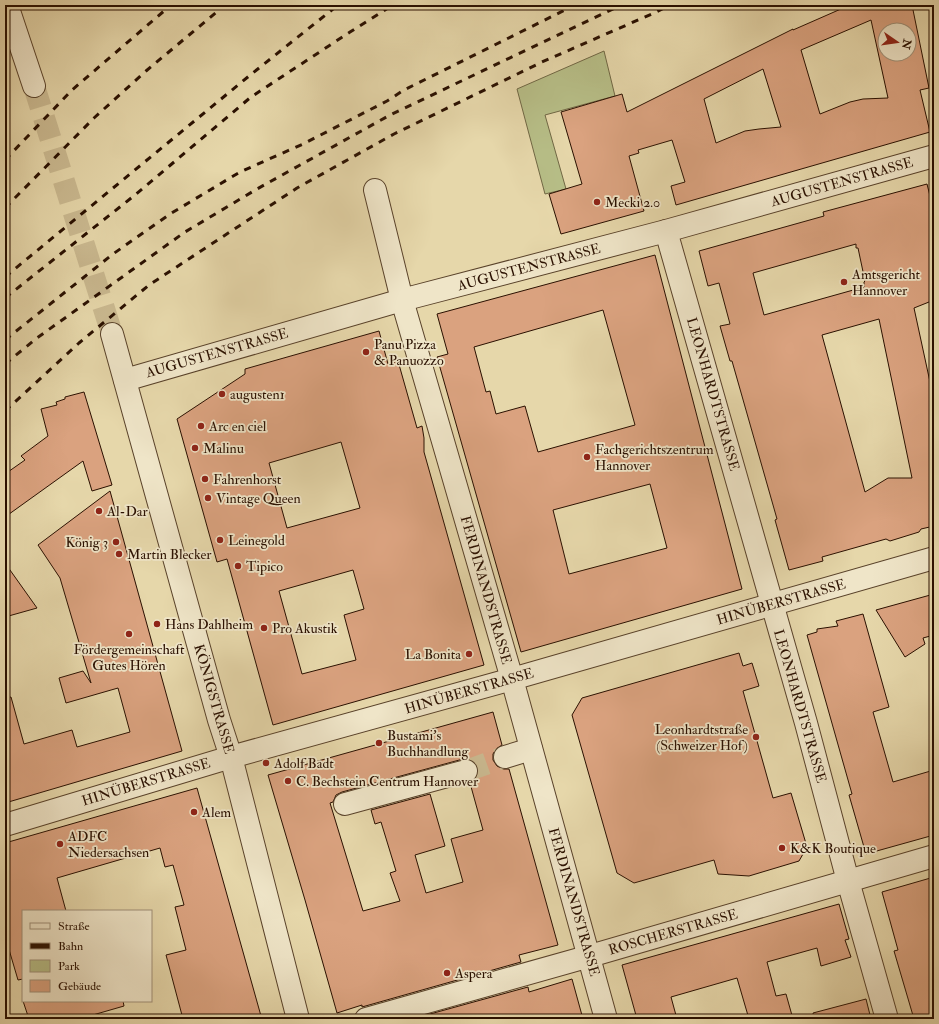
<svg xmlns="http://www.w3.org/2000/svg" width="939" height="1024" font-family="'IM FELL Double Pica',serif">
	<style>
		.green { fill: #b7be87; stroke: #706744 }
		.building { fill: #daa27f; stroke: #2a1000; fill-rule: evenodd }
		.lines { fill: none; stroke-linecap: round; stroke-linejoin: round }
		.minor-tunnel { stroke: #cab990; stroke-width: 22; stroke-dasharray: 22 11; stroke-linecap: butt }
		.minor-casing { stroke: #59422a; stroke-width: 24 }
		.minor { stroke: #efe5c8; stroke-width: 22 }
		.rail { stroke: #2a1000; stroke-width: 3; stroke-dasharray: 7 7; stroke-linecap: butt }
		.poi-dot { fill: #8f2418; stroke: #efe5c8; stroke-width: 1.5 }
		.labels { text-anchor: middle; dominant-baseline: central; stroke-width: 3.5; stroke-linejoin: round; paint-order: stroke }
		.street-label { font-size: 14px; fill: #2a1000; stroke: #efe5c8 }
		.poi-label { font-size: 14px; fill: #2a1000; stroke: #efe5c8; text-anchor: start }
	</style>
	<rect width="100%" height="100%" fill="#e6d7aa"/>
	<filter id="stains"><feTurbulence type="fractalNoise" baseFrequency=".005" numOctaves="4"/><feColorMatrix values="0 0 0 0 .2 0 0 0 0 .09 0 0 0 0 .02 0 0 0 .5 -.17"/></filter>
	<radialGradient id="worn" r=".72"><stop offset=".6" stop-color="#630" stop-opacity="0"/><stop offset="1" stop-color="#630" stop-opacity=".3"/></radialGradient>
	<path class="green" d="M604 51 615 96 545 115 566 189 545 194 517 89Z"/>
	<g class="building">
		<path d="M850 5H912L929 88 920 90 930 132 676 205 671 186 685 182 672 140 638 150 639 153 629 156 644 211 561 234 549 194 582 184 561 112 622 94 627 112 793 29V30ZM871 20 888 98 863 99 850 102 820 114 801 50ZM885 30H909V54H885ZM763 69 781 127 759 129 745 131 716 143 704 99Z"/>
		<path d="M927 184 934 212V300L914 308 930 382 934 381V526L921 529 919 532 890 541 886 539 822 557 823 561 789 570 775 520 777 519 732 361H730L720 326 730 324 719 283 708 286 699 251 824 216 823 212ZM856 244V248H858L865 281 864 282V287L764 315 753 273ZM879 319 912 478H888L865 492 822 335Z"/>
		<path d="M655 255 742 589 521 652 437 357 448 354 437 314ZM603 310 635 425 538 452 525 406 496 414 490 391 486 392 474 347ZM650 484 667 548 569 574 553 510Z"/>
		<path d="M379 331 388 364 398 361 417 428 422 426 424 438V452L484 665 273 725 227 559 217 562 177 419 245 374V369ZM341 442 360 508 287 528 269 463ZM353 570 364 609 344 615 356 660 302 674 279 591Z"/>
		<path d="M84 392 112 485 92 491 83 461 5 517V474L25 460 21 456 48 436 41 409 57 405 56 402 65 399V397Z"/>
		<path d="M110 491 182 751 5 803V698L11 697 24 744 72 730 77 747 130 732 118 688 66 703 59 678 83 671 91 683 60 578 38 545Z"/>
		<path d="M5 563 37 608 5 617Z"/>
		<path d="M934 594V635L923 638 925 644 905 657 876 610Z"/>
		<path d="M863 614 889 707 873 712 893 782 934 770V835L866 854 849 795 852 794 807 635 817 632V629L838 626 836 621Z"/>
		<path d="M739 653 743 666 752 663 759 686 743 691 773 798 791 793 807 847 799 861 749 876 718 874 714 860 634 883 617 873 572 715 582 698Z"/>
		<path d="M493 712 502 745 496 749 493 754V760L497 766 503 769H509L558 945 519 955 521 962 362 1007V1005L337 1013 305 900 268 775ZM463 759H469L474 762 478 767V775L475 779 470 783 483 830 451 839 463 882 426 893 415 855 445 846 430 794 371 810 375 824 381 822 396 871 390 873 400 901 363 911 330 803 333 802 336 795 342 792Z"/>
		<path d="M197 788 261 1016 249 1019H183L166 955 186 950 175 907 184 905 173 865 165 867 160 848 57 878 66 911H23V979L18 980 5 936V843Z"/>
		<path d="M934 877V1019H914L894 951 898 950 882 892Z"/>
		<path d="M839 904 849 939 845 940 851 957 821 966 817 948 767 962 776 996 786 994 793 1019H749L737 978 671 997 677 1019H637L622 965Z"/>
		<path d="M572 979 583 1019H412L528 987 529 992Z"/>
		<path d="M866 999 871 1019H814L813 1013Z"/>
		<path d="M23 1001H123L124 1006 79 1019H29Z"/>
	</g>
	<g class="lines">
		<g class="minor-tunnel">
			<path d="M34 86 112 334"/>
			<path d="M466 771 505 757"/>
		</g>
		<defs>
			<g id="minor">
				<path d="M7 5 34 86"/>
				<path d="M375 190 402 300 512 679 606 1019"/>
				<path d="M666 231 806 723 848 881 887 1019"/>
				<path d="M112 334 219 720 231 757 298 1019"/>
				<path d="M125 380 402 300 666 231 934 156"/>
				<path d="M505 757 531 749"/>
				<path d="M345 804 466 771"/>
				<path d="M5 825 231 757 512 679 934 558"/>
				<path d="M366 1019 590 956 934 856"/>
			</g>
		</defs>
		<use href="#minor" class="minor-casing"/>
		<use href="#minor" class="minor"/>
		<g class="rail">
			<path d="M5 160 72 90 171 5"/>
			<path d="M5 208 94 118 146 71 225 5"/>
			<path d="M5 277 249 76 338 5"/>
			<path d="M5 298 135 195 251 97 350 32 393 5"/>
			<path d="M5 340 113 254 170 214 240 172 303 144 387 101 404 90 575 5"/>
			<path d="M5 364 37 338 185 232 257 189 390 115 621 5"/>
			<path d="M5 411 79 343 149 285 297 188 394 134 542 62 654 13 670 5"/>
		</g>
	</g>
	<g class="poi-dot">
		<circle cx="597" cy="202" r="4"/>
		<circle cx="844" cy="282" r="4"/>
		<circle cx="366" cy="352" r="4"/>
		<circle cx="222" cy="394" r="4"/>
		<circle cx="201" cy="426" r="4"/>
		<circle cx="195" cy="448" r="4"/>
		<circle cx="587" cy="457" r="4"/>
		<circle cx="205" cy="479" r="4"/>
		<circle cx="208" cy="498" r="4"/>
		<circle cx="99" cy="511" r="4"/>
		<circle cx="220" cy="540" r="4"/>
		<circle cx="116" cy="542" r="4"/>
		<circle cx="119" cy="554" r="4"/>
		<circle cx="238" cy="566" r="4"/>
		<circle cx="157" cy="624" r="4"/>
		<circle cx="264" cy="628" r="4"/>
		<circle cx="129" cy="634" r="4"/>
		<circle cx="469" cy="654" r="4"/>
		<circle cx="756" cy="737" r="4"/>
		<circle cx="379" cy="743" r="4"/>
		<circle cx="266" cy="763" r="4"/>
		<circle cx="288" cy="781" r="4"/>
		<circle cx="194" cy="812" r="4"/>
		<circle cx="60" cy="844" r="4"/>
		<circle cx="782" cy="848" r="4"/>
		<circle cx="447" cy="973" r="4"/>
	</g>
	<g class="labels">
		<g class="street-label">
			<text transform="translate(842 182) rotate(-16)">AUGUSTENSTRASSE</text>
			<text transform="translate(529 267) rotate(-15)">AUGUSTENSTRASSE</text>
			<text transform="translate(217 353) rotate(-16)">AUGUSTENSTRASSE</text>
			<text transform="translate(713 394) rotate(74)">LEONHARDTSTRASSE</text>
			<text transform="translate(486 590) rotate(74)">FERDINANDSTRASSE</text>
			<text transform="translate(781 602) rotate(-16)">HINÜBERSTRASSE</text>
			<text transform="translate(469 691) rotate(-16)">HINÜBERSTRASSE</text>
			<text transform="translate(214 699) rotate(74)">KÖNIGSTRASSE</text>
			<text transform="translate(800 706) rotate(74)">LEONHARDTSTRASSE</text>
			<text transform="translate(146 782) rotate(-17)">HINÜBERSTRASSE</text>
			<text transform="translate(574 902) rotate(74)">FERDINANDSTRASSE</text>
			<text transform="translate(673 932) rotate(-16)">ROSCHERSTRASSE</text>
		</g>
		<g class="poi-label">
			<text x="605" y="202">Mecki 2.0</text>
			<text x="852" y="274">Amtsgericht<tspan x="852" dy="16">Hannover</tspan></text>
			<text x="374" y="344">Panu Pizza<tspan x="374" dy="16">&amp; Panuozzo</tspan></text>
			<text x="230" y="394">augusten1</text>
			<text x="209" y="426">Arc en ciel</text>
			<text x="203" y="448">Malinu</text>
			<text x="595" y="449">Fachgerichtszentrum<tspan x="595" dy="16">Hannover</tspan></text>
			<text x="213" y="479">Fahrenhorst</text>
			<text x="216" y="498">Vintage Queen</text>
			<text x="107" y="511">Al-Dar</text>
			<text x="228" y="540">Leinegold</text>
			<text x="108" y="542" text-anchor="end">König 3</text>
			<text x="127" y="554">Martin Blecker</text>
			<text x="246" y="566">Tipico</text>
			<text x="165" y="624">Hans Dahlheim</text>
			<text x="272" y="628">Pro Akustik</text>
			<text x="129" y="649" text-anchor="middle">Fördergemeinschaft<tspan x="129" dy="16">Gutes Hören</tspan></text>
			<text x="461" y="654" text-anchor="end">La Bonita</text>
			<text x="748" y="729" text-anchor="end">Leonhardtstraße<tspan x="748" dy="16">(Schweizer Hof)</tspan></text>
			<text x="387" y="735">Bustami's<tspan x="387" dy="16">Buchhandlung</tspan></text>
			<text x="274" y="763">Adolf Badt</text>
			<text x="296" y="781">C. Bechstein Centrum Hannover</text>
			<text x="202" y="812">Alem</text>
			<text x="68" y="836">ADFC<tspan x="68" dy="16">Niedersachsen</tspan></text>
			<text x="790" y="848">K&amp;K Boutique</text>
			<text x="455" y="973">Aspera</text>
		</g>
	</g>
	<rect width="939" height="1024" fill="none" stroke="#e6d7aa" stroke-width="20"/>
	<rect x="6" y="6" width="927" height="1012" fill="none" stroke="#2a1000" stroke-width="2"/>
	<rect x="10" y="10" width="919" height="1004" fill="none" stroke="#2a1000"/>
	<rect x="22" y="910" width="130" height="92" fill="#efe5c8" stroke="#a09078"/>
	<rect x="30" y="923" width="20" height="6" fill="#efe5c8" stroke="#a09078"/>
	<text x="58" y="930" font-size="12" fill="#2a1000">Straße</text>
	<rect x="30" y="943" width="20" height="6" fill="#2a1000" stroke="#a09078"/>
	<text x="58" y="950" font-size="12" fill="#2a1000">Bahn</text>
	<rect x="30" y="960" width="20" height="12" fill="#b7be87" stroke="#a09078"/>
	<text x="58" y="970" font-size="12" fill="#2a1000">Park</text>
	<rect x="30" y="980" width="20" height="12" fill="#daa27f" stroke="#a09078"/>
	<text x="58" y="990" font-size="12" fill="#2a1000">Gebäude</text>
	<g transform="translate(897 42) rotate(103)"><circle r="19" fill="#efe5c8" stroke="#a09078"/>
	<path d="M0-3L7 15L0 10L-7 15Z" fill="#8f2418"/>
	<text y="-6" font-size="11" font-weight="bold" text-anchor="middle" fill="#2a1000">N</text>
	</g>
	<rect width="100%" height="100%" filter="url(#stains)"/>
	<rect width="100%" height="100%" fill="url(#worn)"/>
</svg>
